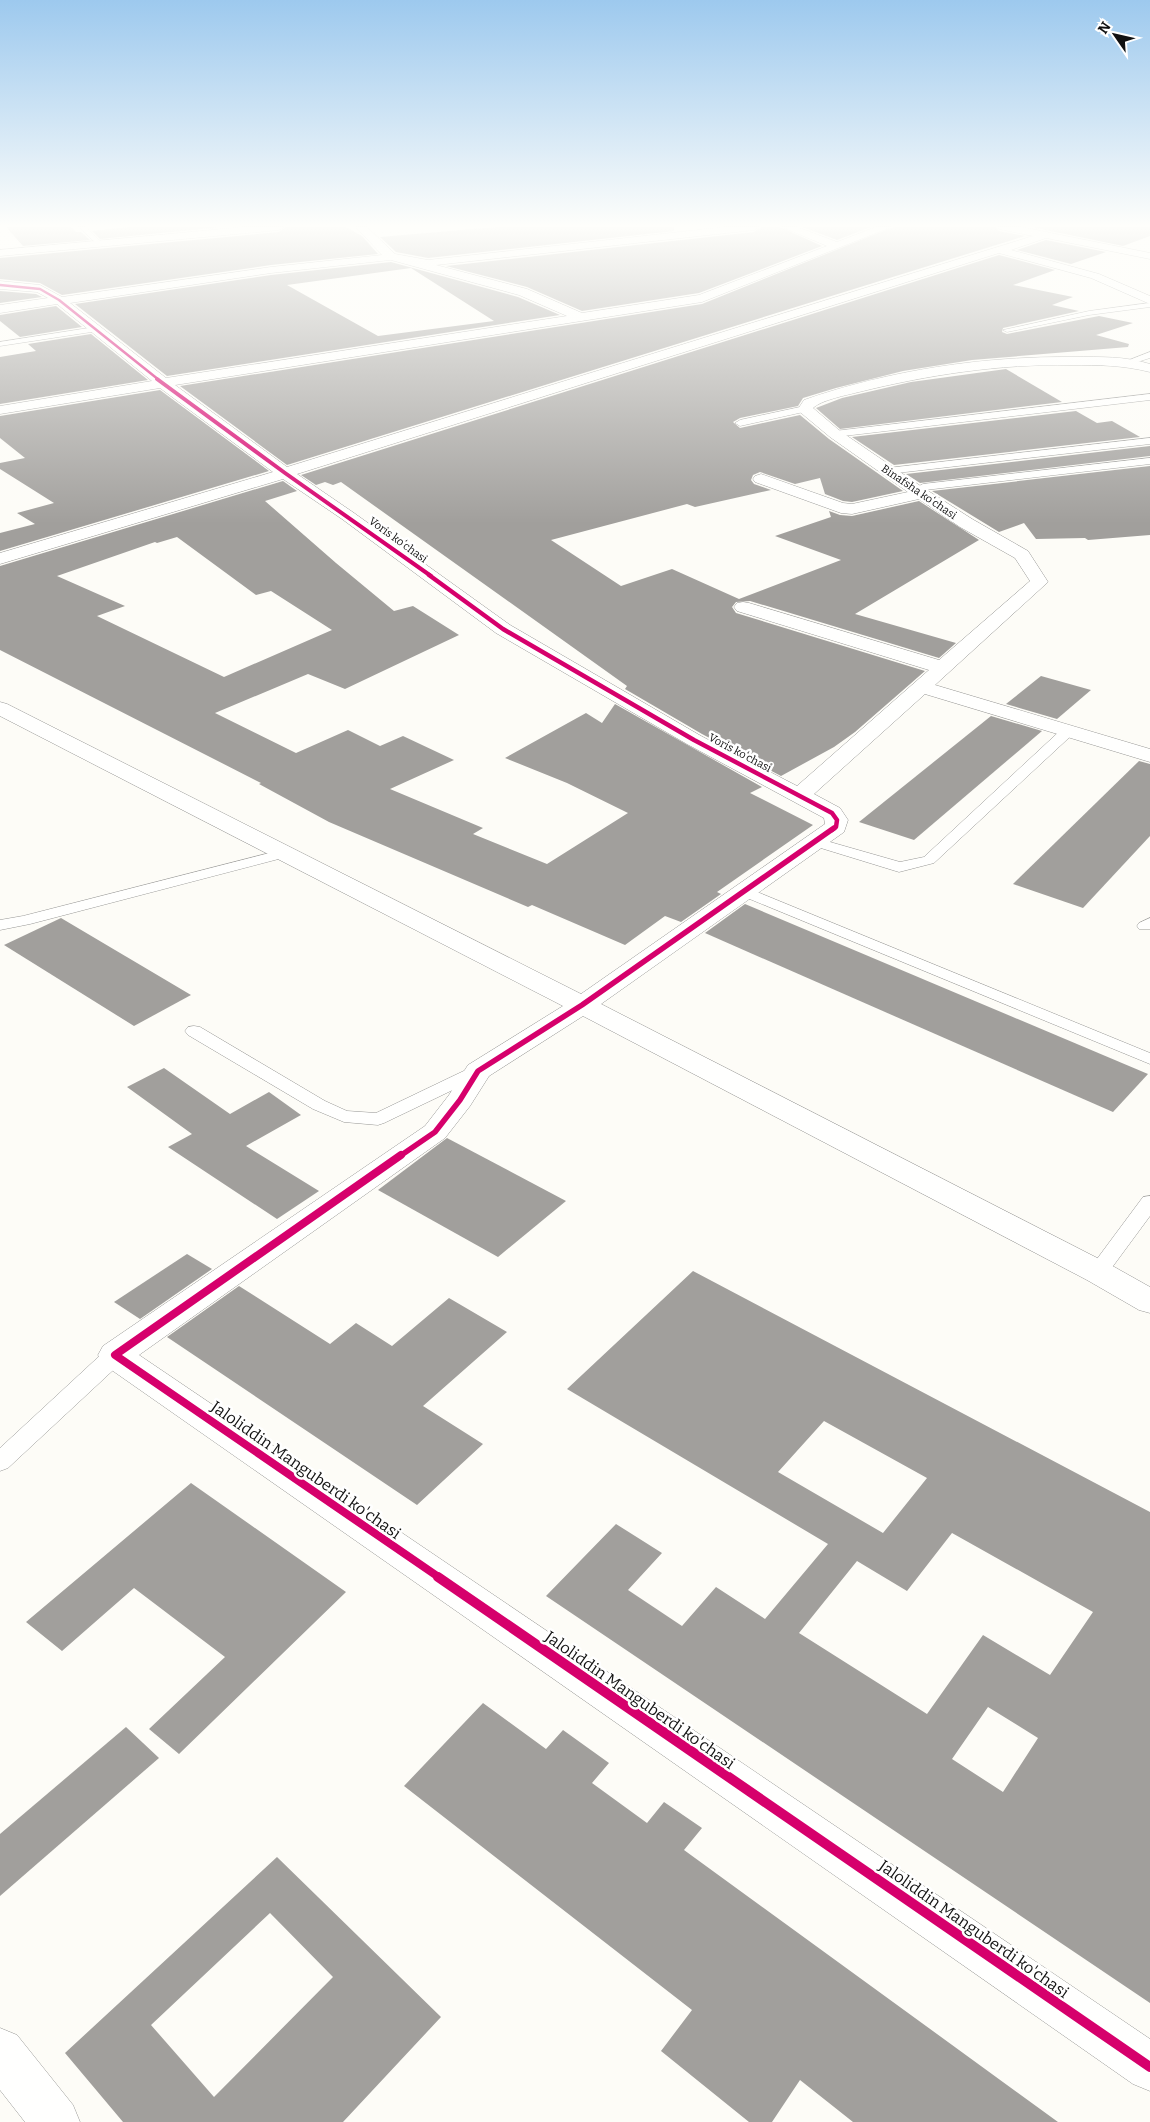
<svg xmlns="http://www.w3.org/2000/svg" width="1150" height="2122" font-family="Bitter,serif">
	<style>
		.building { fill: #a19f9c; fill-rule: evenodd }
		.lines { fill: none; stroke-linecap: round; stroke-linejoin: round }
		.service-casing { stroke: #979795; stroke-width: 1 }
		.minor-casing { stroke: #979795; stroke-width: 1 }
		.service { fill: #fffffe; fill-rule: evenodd }
		.minor { fill: #fffffe; fill-rule: evenodd }
		.cycleway-far5-casing { stroke: #fff; stroke-width: 4 }
		.cycleway-far4-casing { stroke: #fff; stroke-width: 5.5 }
		.cycleway-far3-casing { stroke: #fff; stroke-width: 7 }
		.cycleway-far2-casing { stroke: #fff; stroke-width: 9 }
		.cycleway-far1-casing { stroke: #fff; stroke-width: 11 }
		.cycleway-casing { stroke: #fff; stroke-width: 13 }
		.cycleway-far5 { stroke: #d6006c; stroke-width: 2.5 }
		.cycleway-far4 { stroke: #d6006c; stroke-width: 4 }
		.cycleway-far3 { stroke: #d6006c; stroke-width: 4.5 }
		.cycleway-far2 { stroke: #d6006c; stroke-width: 5.5 }
		.cycleway-far1 { stroke: #d6006c; stroke-width: 8 }
		.cycleway { stroke: #d6006c; stroke-width: 10 }
		.labels { text-anchor: middle; dominant-baseline: central; stroke-width: 5; stroke-linejoin: round; paint-order: stroke }
		.far-street-label { font-size: 11px; fill: #111; stroke: #fff }
		.near-street-label { font-size: 16px; fill: #111; stroke: #fff }
	</style>
	<rect width="100%" height="100%" fill="#fdfcf7"/>
	<g class="building">
		<path d="M6 227H71L76 232H81L90 240 23 246Z"/>
		<path d="M128 227H223L100 239 92 231Z"/>
		<path d="M286 227H346L362 236 378 254 271 265 62 295 40 283 0 279V258L279 232Z"/>
		<path d="M496 227H674V231L428 258 396 252 380 237Z"/>
		<path d="M761 227H780L822 246 699 293 582 311 527 287 446 266 754 232Z"/>
		<path d="M802 227H871L837 240Z"/>
		<path d="M893 227H996L999 231 1025 236 287 465 180 386 702 304Z"/>
		<path d="M1031 227H1150V236L1123 246Z"/>
		<path d="M1046 240 1106 252 1071 264 1017 250Z"/>
		<path d="M999 255 1055 270 1013 285 1073 297 1052 305 1079 311 1003 328 1002 332 1007 334 1099 316 1133 323 1096 335 1129 344 1128 347 972 360 903 371 836 388 803 398 798 406 740 418 733 422 740 428 800 415 829 439 903 491 852 502 843 501 825 494 820 478 795 484 760 472 753 475 751 480 754 484 771 490 695 507 687 504 551 540 621 586 672 569 739 599 841 560 775 536 831 517 829 511 840 515 852 516 919 501 979 540 855 614 956 643 939 658 750 601 736 602 732 607 736 613 925 671 855 732 834 747 781 776 702 734 625 689 627 686 341 482 333 485 325 482 316 485 301 475Z"/>
		<path d="M391 262 518 297 560 315 167 376 75 304 271 275ZM411 268 494 321 378 336 287 285Z"/>
		<path d="M0 291 36 294 42 297 0 303Z"/>
		<path d="M56 306 82 327 20 337 0 321V315Z"/>
		<path d="M91 334 148 380 0 404V357L36 351 28 344Z"/>
		<path d="M1006 369 1062 402 840 429 816 408 842 398 911 382Z"/>
		<path d="M160 390 269 471 0 551V533L35 524 17 513 54 503 0 469V463L25 458 0 438V416Z"/>
		<path d="M1076 411 1097 423 1112 421 1140 437 894 465 852 437Z"/>
		<path d="M1150 446V456L920 483 906 474Z"/>
		<path d="M1150 466V535L1088 540 1085 538 1036 539 1024 523 999 532 932 491Z"/>
		<path d="M283 481 297 491 265 501 336 563 394 611 413 606 459 635 345 689 308 674 215 713 296 753 348 730 380 746 403 736 454 760 390 789 483 828 473 834 547 864 628 813 567 783 505 758 586 713 602 723 615 704 762 787 750 793 813 825 717 892 721 894 681 922 665 916 625 945 532 905 528 907 329 822 259 784 261 783 0 650V566ZM177 537 256 595 271 591 332 630 224 677 97 616 125 606 57 576 155 542 157 543Z"/>
		<path d="M1041 676 1091 690 1057 719 1006 704Z"/>
		<path d="M991 716 1042 731 914 840 859 822Z"/>
		<path d="M1139 761 1150 764V836L1083 908 1013 884Z"/>
		<path d="M745 904 1148 1074 1113 1112 705 933Z"/>
		<path d="M61 918 191 995 134 1026 4 945Z"/>
		<path d="M164 1068 230 1114 269 1092 301 1115 246 1146 319 1191 277 1219 168 1147 192 1134 127 1087Z"/>
		<path d="M447 1138 566 1201 498 1257 378 1190Z"/>
		<path d="M187 1254 212 1269 140 1319 114 1302Z"/>
		<path d="M693 1271 1150 1512V2003L546 1596 616 1524 662 1553 628 1590 682 1626 716 1587 765 1619 828 1544 567 1389ZM824 1421 927 1478 883 1533 778 1472ZM952 1533 1093 1612 1050 1675 983 1635 927 1714 799 1633 857 1561 907 1591ZM988 1707 1038 1738 1003 1792 952 1759Z"/>
		<path d="M239 1286 330 1344 356 1323 392 1346 449 1298 507 1332 423 1406 483 1444 417 1505 167 1337Z"/>
		<path d="M191 1483 346 1592 179 1754 149 1729 225 1657 134 1588 62 1651 26 1622Z"/>
		<path d="M483 1703 546 1749 563 1730 609 1763 592 1783 647 1823 664 1802 702 1828 684 1850 1058 2122H853L800 2080 772 2122H749L661 2051 692 2010 404 1786Z"/>
		<path d="M126 1727 159 1758 0 1896V1834Z"/>
		<path d="M277 1857 441 2017 343 2122H123L65 2053ZM270 1913 333 1977 214 2097 151 2025Z"/>
	</g>
	<g class="lines">
		<defs>
			<g id="service">
				<path d="M79 227H86L101 242V244H97Z"/>
				<path d="M1150 303V307L1089 315 1007 332 1003 330 1089 311Z"/>
				<path d="M95 327H98V331L0 346V342Z"/>
				<path d="M1150 352V358L1131 364 1127 361Z"/>
				<path d="M1150 394V400L835 437 830 434 835 431Z"/>
				<path d="M805 406 808 407V411L740 426 735 423 740 420Z"/>
				<path d="M1150 438V444L888 474 883 471 888 468Z"/>
				<path d="M1150 458V464L925 490 916 493 911 490 923 484Z"/>
				<path d="M1068 727 1075 731 1073 734 934 863 899 872 811 845 809 842 811 839 816 838 900 862 924 857 1063 728Z"/>
				<path d="M285 849 290 850 292 853 290 856 30 924 0 930V920L23 916Z"/>
				<path d="M745 887 1150 1053V1064L740 895 737 892 740 889Z"/>
				<path d="M1150 918V929H1139L1137 926 1139 923Z"/>
				<path d="M194 1026 200 1027 325 1101 347 1111 376 1113 472 1067 478 1066 484 1067 487 1071 484 1075 384 1123 378 1125 344 1122 313 1109 188 1035 185 1031 188 1027Z"/>
				<path d="M1150 1196V1216L1105 1277 1098 1279 1091 1277 1088 1272 1091 1267 1143 1197Z"/>
				<path d="M115 1347 123 1349 126 1355 123 1361 8 1468 0 1471V1448L107 1349Z"/>
			</g>
			<g id="minor">
				<path d="M244 227H284L279 230 0 256V250Z"/>
				<path d="M356 227H367L395 254 428 260 725 227H759L754 230 436 265 527 289 582 313 699 295 827 246 782 227H797L837 242 876 227H891L702 302 175 385 287 467 1033 236 999 229 998 227H1021L1150 253V259L1046 238 1011 250 1099 274 1150 296V304L1091 278 999 253 297 474 354 513 510 625 701 736 797 786 929 670 737 611 734 607 737 603 743 602 749 603 939 660 1030 581 1015 558 960 527 919 499 852 514 841 513 755 482 753 479 755 476 761 474 843 503 852 504 908 492 830 437 800 412 798 409 804 400C890 370 984 356 1074 357 1100 357 1125 356 1150 364V372C1122 365 1099 365 1071 365 999 364 928 375 859 392 847 395 821 400 813 408L840 431 922 487 972 519 1028 551 1048 582 935 685 1150 749V762L925 694 814 794 840 808 848 820 844 832 601 1004 1109 1264 1150 1287V1313L1139 1310 1087 1280 583 1016 489 1076 470 1106 445 1138 139 1355 1150 2039V2091L1133 2084 103 1364 98 1355 103 1346 425 1126 449 1095 468 1065 563 1006 0 716V702L7 704 581 994 825 824 824 818 687 744 496 633 342 519 283 479 0 564V553L273 472 160 388 0 414V406L152 381 57 304 0 313V305L48 298 37 292 0 289V281L40 285 62 297 271 267 382 255ZM391 260 519 295 567 316 166 378 70 303 271 273Z"/>
				<path d="M0 2028 17 2035 73 2105 80 2122H25L0 2090Z"/>
			</g>
		</defs>
		<use href="#service" class="service-casing"/>
		<use href="#minor" class="minor-casing"/>
		<use href="#service" class="service"/>
		<use href="#minor" class="minor"/>
		<defs>
			<path id="cycleway-far5" d="M0 285 40 289 59 300 159 380"/>
			<path id="cycleway-far4" d="M157 379 285 473 431 576"/>
			<path id="cycleway-far3" d="M429 575 503 629 694 740 832 813 837 820 836 827 832 830"/>
			<path id="cycleway-far2" d="M400 1156 435 1132 460 1100 478 1071 582 1005 834 828"/>
			<path id="cycleway-far1" d="M401 1155 115 1355 440 1578"/>
			<path id="cycleway" d="M438 1577 1150 2067"/>
		</defs>
		<use href="#cycleway-far5" class="cycleway-far5-casing"/>
		<use href="#cycleway-far4" class="cycleway-far4-casing"/>
		<use href="#cycleway-far3" class="cycleway-far3-casing"/>
		<use href="#cycleway-far2" class="cycleway-far2-casing"/>
		<use href="#cycleway-far1" class="cycleway-far1-casing"/>
		<use href="#cycleway" class="cycleway-casing"/>
		<use href="#cycleway-far5" class="cycleway-far5"/>
		<use href="#cycleway-far4" class="cycleway-far4"/>
		<use href="#cycleway-far3" class="cycleway-far3"/>
		<use href="#cycleway-far2" class="cycleway-far2"/>
		<use href="#cycleway-far1" class="cycleway-far1"/>
		<use href="#cycleway" class="cycleway"/>
	</g>
	<linearGradient id="sky" x2="0" y2="1"><stop stop-color="#9dc9ee"/><stop offset="0.43" stop-color="#fefefb"/><stop offset="1" stop-color="#fefefb" stop-opacity="0"/></linearGradient>
	<rect width="1150" height="524" fill="url(#sky)"/>
	<g class="labels">
		<g class="far-street-label">
			<text transform="translate(919 492) rotate(34)">Binafsha koʻchasi</text>
			<text transform="translate(398 540) rotate(36)">Voris koʻchasi</text>
			<text transform="translate(740 753) rotate(28)">Voris koʻchasi</text>
		</g>
		<g class="near-street-label">
			<text transform="translate(306 1470) rotate(35)">Jaloliddin Manguberdi ko'chasi</text>
			<text transform="translate(640 1700) rotate(35)">Jaloliddin Manguberdi ko'chasi</text>
			<text transform="translate(974 1929) rotate(35)">Jaloliddin Manguberdi ko'chasi</text>
		</g>
	</g>
	<g transform="translate(1115 35) rotate(304)" stroke="#ffffff" stroke-width="4" paint-order="stroke">
	<path d="M0-4L9 19L0 12L-9 19Z" fill="#111111"/>
	<text y="-8" font-size="14" font-weight="bold" text-anchor="middle" fill="#111111">N</text>
	</g>
</svg>
